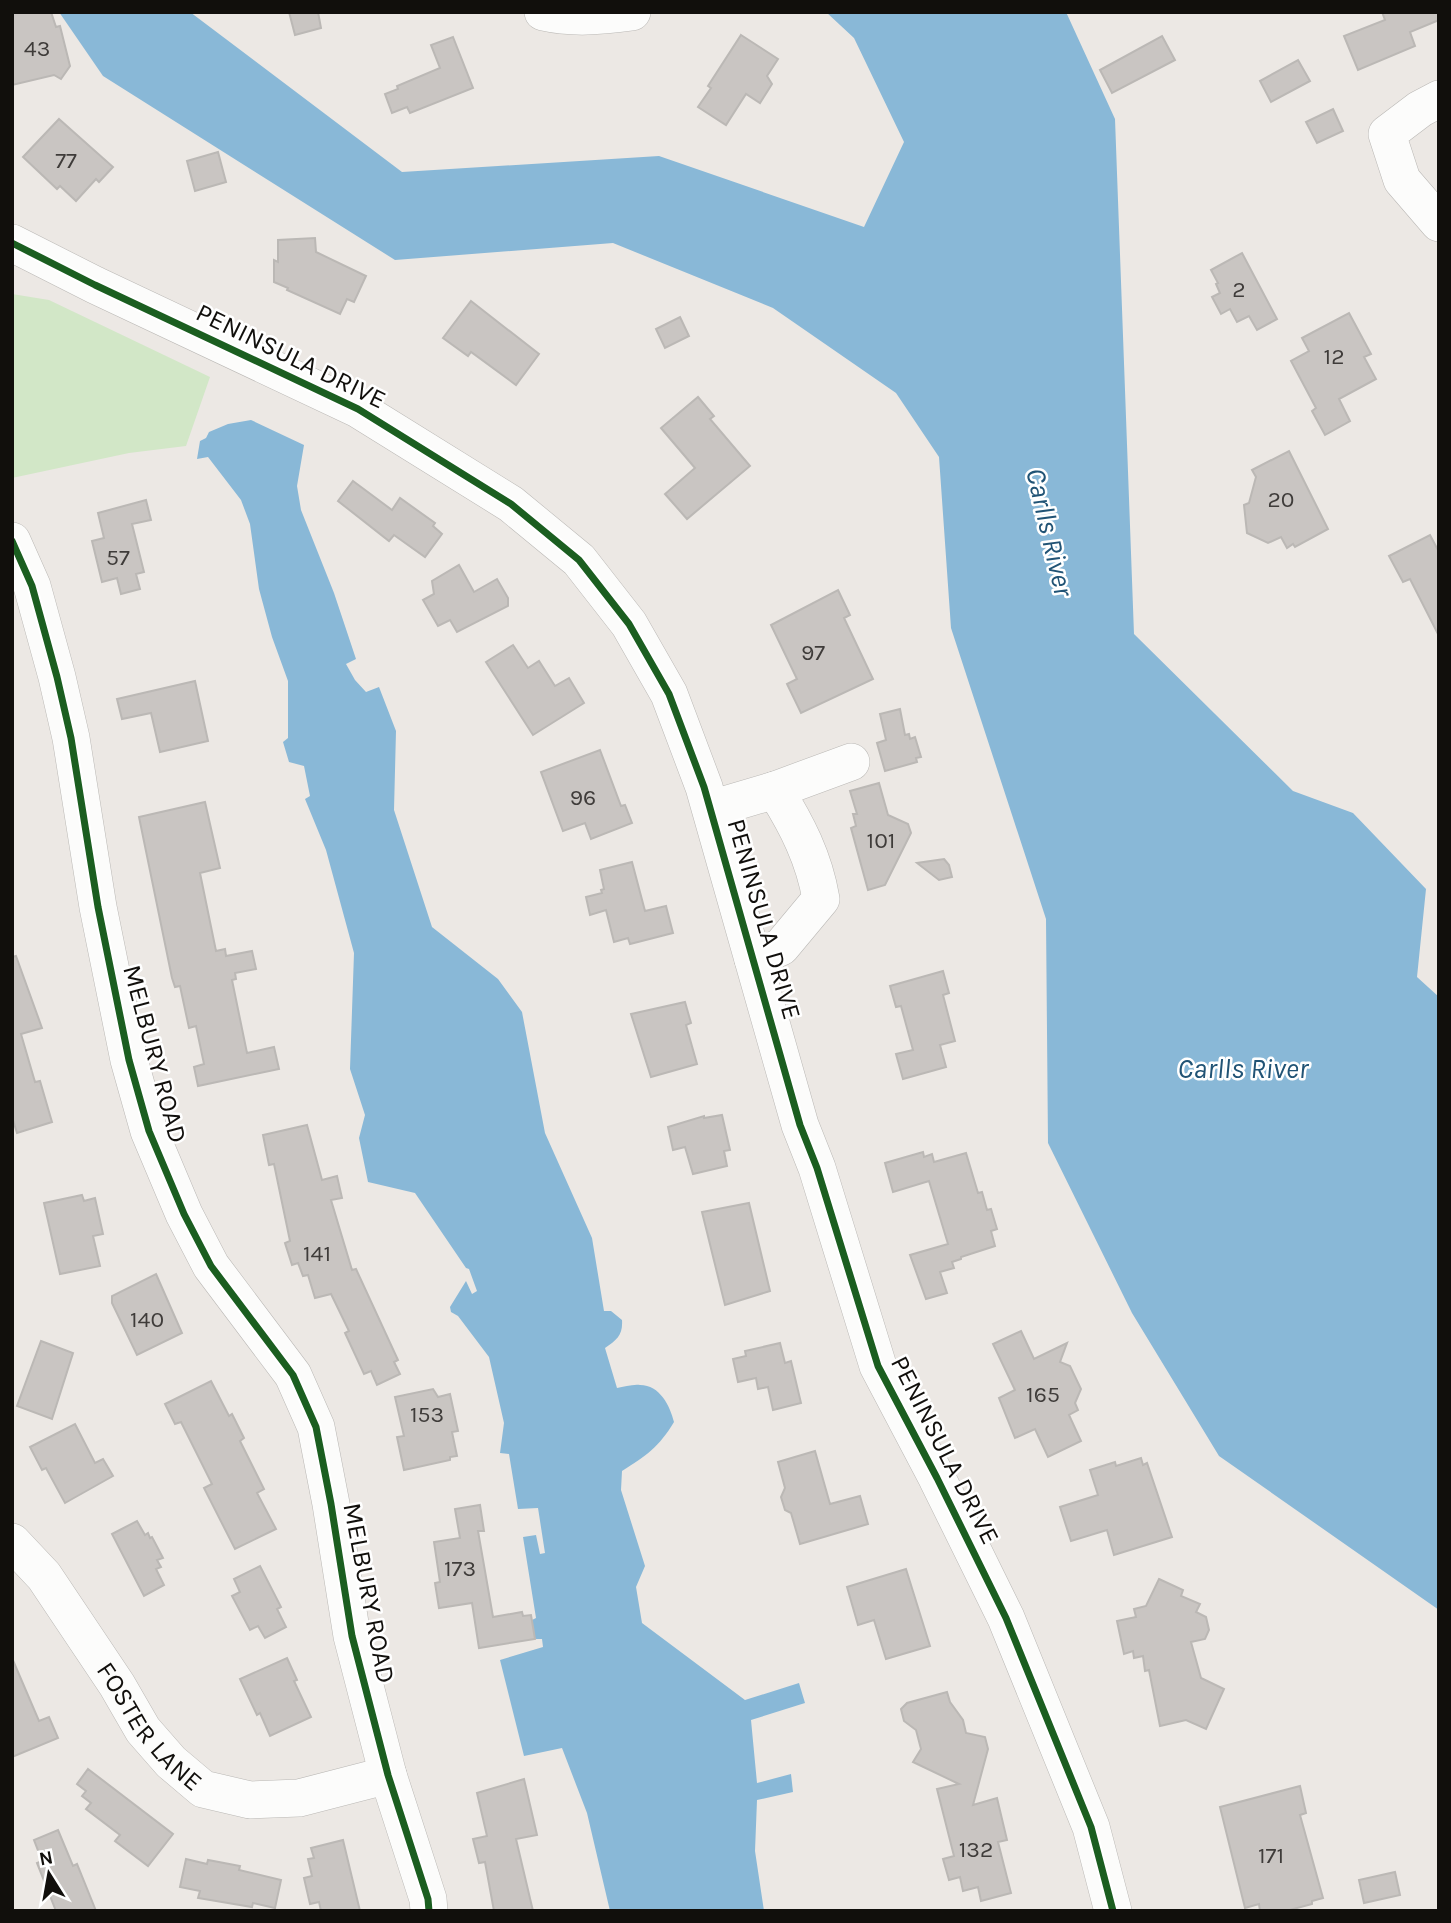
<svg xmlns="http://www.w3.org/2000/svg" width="1451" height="1923" font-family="Karla,sans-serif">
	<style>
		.green { fill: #d2e7c7 }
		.water { fill: #89b8d7 }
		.building { fill: #c9c5c2; stroke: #bbb8b5; stroke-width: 2 }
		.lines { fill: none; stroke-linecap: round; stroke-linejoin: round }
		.minor-casing { stroke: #bab8b5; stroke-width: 38 }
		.minor { stroke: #fcfcfb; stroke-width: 37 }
		.cycleway-casing { stroke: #fff; stroke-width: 11 }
		.cycleway { stroke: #1b5e20; stroke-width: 7 }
		.labels { text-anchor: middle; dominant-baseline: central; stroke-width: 5; stroke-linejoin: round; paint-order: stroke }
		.number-label { font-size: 23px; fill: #3f3c3a }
		.street-label { font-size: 26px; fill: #110f0c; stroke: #fff }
		.water-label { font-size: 28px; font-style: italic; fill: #205375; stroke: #fff }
	</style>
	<rect width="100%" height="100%" fill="#ece8e4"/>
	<path class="green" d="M12 294 49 300 210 377 186 446 129 453 12 478Z"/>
	<g class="water">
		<path d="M59 12H190L402 172 659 156 864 227 904 142 854 38 826 12H1066L1115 119 1134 634 1293 791 1353 813 1426 889 1417 977 1439 997V1610L1219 1456 1132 1313 1048 1143 1046 919 951 628 939 457 896 393 773 308 613 243 395 260 103 76Z"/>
		<path d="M251 420 304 445 297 486 301 510 334 593 356 659 346 664 355 680 366 692 379 687 396 731 394 810 432 927 498 979 522 1012 545 1133 592 1238 604 1311H611L622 1320C623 1335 617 1340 605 1348L617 1388C624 1387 633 1384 640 1385 660 1385 670 1406 674 1422 659 1447 646 1456 622 1471L621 1490 645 1566 636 1587 642 1623 745 1700 799 1683 805 1703 751 1720 757 1783 791 1774 793 1792 757 1800 755 1851 764 1911H610L587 1813 562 1748 524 1756 500 1660 543 1647 542 1639H535L532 1620 536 1618 523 1537 536 1535 540 1554 545 1553 538 1508 518 1509 509 1454 500 1453 504 1423 489 1357 458 1316 451 1312 450 1307 466 1281 472 1294 477 1291 469 1269 466 1268 415 1193 368 1182 359 1138 365 1115 350 1069 354 953 326 850 305 799 310 796 304 766 289 762 283 742 288 738V681L272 637 259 589 250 524 241 500 208 457 197 459 200 441 206 438 209 432 228 424Z"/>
	</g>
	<g class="building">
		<path d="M12 12H51L56 27 60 26 70 66 61 79 54 75 12 85Z"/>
		<path d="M289 12H318L321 28 295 35Z"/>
		<path d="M1382 12H1439V20L1410 32 1415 46 1358 70 1344 36 1385 20Z"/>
		<path d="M741 35 778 59 767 76 772 84 760 103 746 94 726 125 698 107 711 88 708 86Z"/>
		<path d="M1162 36 1175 60 1112 93 1100 70Z"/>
		<path d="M453 37 473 88 410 113 407 107 392 113 385 94 398 89 397 86 440 68 431 45Z"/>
		<path d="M1298 60 1310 81 1271 102 1260 81Z"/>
		<path d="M1333 109 1343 131 1317 143 1306 122Z"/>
		<path d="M59 119 113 167 99 182 96 179 76 201 60 186 57 189 23 157Z"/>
		<path d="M218 152 226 182 195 191 187 161Z"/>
		<path d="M315 238 316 252 366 276 354 302 347 299 340 314 287 290 288 288 274 282V260L278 262V240Z"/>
		<path d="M1242 253 1277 319 1257 330 1249 316 1237 322 1230 309 1221 314 1212 297 1220 293 1216 284 1218 283 1211 270Z"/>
		<path d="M471 301 539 354 516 385 471 352 468 356 443 338Z"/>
		<path d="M1349 313 1371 354 1364 357 1376 379 1339 399 1350 421 1325 435 1312 411 1316 408 1291 361 1309 351 1302 338Z"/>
		<path d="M680 317 689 336 665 348 656 329Z"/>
		<path d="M698 397 714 416 710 419 750 466 687 519 665 494 695 468 661 428Z"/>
		<path d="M1289 451 1328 529 1295 547 1293 544 1287 548 1281 537 1268 543 1247 533 1244 505 1249 503 1256 477 1252 470Z"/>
		<path d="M353 481 392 510 400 498 435 523 433 526 442 534 425 557 394 535 389 541 338 501Z"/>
		<path d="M146 500 151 520 132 524 144 572 136 574 140 589 121 594 117 578 102 582 92 541 104 538 98 513Z"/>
		<path d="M1430 535 1439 552V636L1410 579 1403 582 1389 556Z"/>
		<path d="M459 565 474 592 497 579 508 598V606L457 632 450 620 438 626 423 600 434 594 432 581Z"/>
		<path d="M838 590 850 615 844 618 873 679 801 713 787 684 797 679 771 625Z"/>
		<path d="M513 645 528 668 539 661 555 686 569 678 584 703 533 735 486 662Z"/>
		<path d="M195 681 208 741 160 752 151 713 122 719 117 699Z"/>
		<path d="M900 709 905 735 909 734 910 739 915 737 921 757 916 758 917 762 885 771 877 743 886 740 880 714Z"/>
		<path d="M600 750 621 806 625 805 632 823 591 839 585 823 563 831 541 772Z"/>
		<path d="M879 783 888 815 908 824 911 833 885 885 868 890 851 828 856 826 853 814H857L850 791Z"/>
		<path d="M205 802 220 868 200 873 216 951 225 949 226 956 252 951 256 969 235 973 236 979 232 980 247 1053 274 1047 279 1069 198 1086 194 1067 204 1064 196 1026 189 1028 180 986 175 987 172 978 139 817Z"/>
		<path d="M944 859 949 865 952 877 939 880 917 863Z"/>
		<path d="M632 862 645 911 666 906 673 933 630 944 628 938 614 942 606 910 590 915 586 897 602 893 601 890 604 889 600 870Z"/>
		<path d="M16 956 42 1028 21 1034 35 1082 40 1081 52 1122 17 1133 12 1117V957Z"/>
		<path d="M943 971 949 993 943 995 955 1041 940 1045 946 1067 903 1079 896 1054 913 1050 901 1006 896 1007 890 986Z"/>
		<path d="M685 1002 691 1023 686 1025 697 1064 651 1077 631 1014Z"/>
		<path d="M722 1115 730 1150 724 1151 727 1166 693 1174 685 1147 673 1150 668 1127 704 1116V1118Z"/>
		<path d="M307 1125 322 1180 337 1176 342 1198 331 1200 352 1270 356 1269 398 1360 394 1362 400 1374 377 1385 371 1371 364 1374 345 1333 349 1331 331 1294 315 1298 308 1275 303 1276 298 1263 292 1265 285 1243 290 1241 274 1164 269 1165 263 1135Z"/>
		<path d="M923 1152 924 1157 932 1154 934 1162 966 1153 978 1193 982 1192 987 1210 991 1209 997 1229 991 1231 995 1246 961 1257V1259L952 1262 954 1268 940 1272 947 1293 926 1299 910 1255 948 1244 929 1181 893 1192 885 1163Z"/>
		<path d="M82 1195 84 1201 95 1198 103 1234 93 1236 100 1266 60 1274 44 1203Z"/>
		<path d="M749 1203 770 1291 725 1305 702 1212Z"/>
		<path d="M156 1274 182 1333 137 1355 112 1303V1296Z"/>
		<path d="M1021 1331 1034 1359 1067 1343 1060 1362 1070 1366 1081 1389 1075 1403 1078 1410 1069 1415 1081 1441 1048 1457 1035 1429 1015 1438 999 1398 1015 1390 993 1344Z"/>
		<path d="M41 1341 73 1353 52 1419 17 1406Z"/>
		<path d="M780 1343 785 1363 791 1361 801 1403 773 1410 768 1387 758 1389 756 1378 738 1382 733 1359 746 1356 745 1351Z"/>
		<path d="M211 1381 229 1416 232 1414 244 1438 240 1441 264 1489 257 1493 276 1529 235 1549 204 1488 212 1484 181 1422 175 1424 165 1404Z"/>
		<path d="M433 1389 438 1397 450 1394 458 1431 452 1432 457 1456 450 1457V1460L404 1470 397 1437 404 1436 395 1397Z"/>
		<path d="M75 1424 95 1463 103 1459 113 1476 65 1503 46 1468 42 1470 30 1447Z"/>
		<path d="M815 1451 830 1504 860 1496 868 1524 800 1544 791 1513 785 1510 781 1497 785 1488 778 1462Z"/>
		<path d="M1141 1458 1143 1465 1147 1463 1172 1537 1114 1555 1107 1530 1071 1541 1060 1507 1098 1495 1090 1470 1115 1462 1116 1466Z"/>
		<path d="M480 1505 484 1531H478L493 1617 522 1612 523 1616 531 1615 535 1639 479 1648 472 1603 439 1608 435 1583 440 1582 434 1542 460 1538 455 1509Z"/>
		<path d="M137 1521 145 1535 148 1533 150 1538 152 1537 163 1558 157 1560 161 1567 156 1569 164 1585 144 1596 112 1534Z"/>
		<path d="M260 1566 281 1607 277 1609 286 1627 265 1638 258 1626 250 1630 232 1596 240 1592 234 1579Z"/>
		<path d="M906 1569 930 1646 886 1659 874 1620 858 1625 847 1587Z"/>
		<path d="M1159 1579 1183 1590 1181 1596 1200 1604 1196 1612 1206 1617 1209 1630 1205 1639 1191 1642 1201 1678 1224 1689 1206 1729 1186 1720 1160 1726 1149 1670 1145 1671 1143 1656 1134 1658 1133 1651 1124 1654 1117 1621 1136 1617 1134 1609 1146 1606Z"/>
		<path d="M12 1658 39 1721 49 1717 58 1738 12 1757Z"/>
		<path d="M287 1658 297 1680 294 1681 311 1717 270 1736 260 1713 257 1715 240 1679Z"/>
		<path d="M947 1692 950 1702 963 1720 966 1733 985 1737 988 1749 973 1805 997 1798 1007 1840 998 1842 1011 1893 981 1901 978 1887 963 1891 960 1877 949 1880 943 1859 954 1856 937 1789 959 1784 913 1762 921 1749 916 1730 904 1721 901 1709 907 1703Z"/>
		<path d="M88 1769 173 1834 148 1866 115 1841 120 1835 86 1809 91 1803 82 1796 86 1791 77 1784Z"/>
		<path d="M524 1779 537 1835 516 1839 533 1911H494L485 1862 479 1863 473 1839 487 1836 477 1793Z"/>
		<path d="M1300 1786 1306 1813 1300 1815 1323 1898 1312 1901V1904L1286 1911H1260L1259 1904 1245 1908 1220 1807Z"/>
		<path d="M58 1830 73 1866 77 1864 96 1911H56L37 1863 42 1861 34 1840Z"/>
		<path d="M343 1840 360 1911H321L319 1902 310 1904 304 1878 312 1876 308 1859 314 1858 311 1848Z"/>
		<path d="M186 1859 207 1864 208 1860 240 1866 239 1870 281 1880 275 1908 253 1903 252 1907 198 1898 200 1891 180 1887Z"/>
		<path d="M1395 1872 1400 1895 1364 1903 1359 1880Z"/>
	</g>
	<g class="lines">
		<defs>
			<g id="minor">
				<path d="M543 12C574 19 601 16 632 12"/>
				<path d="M1439 99 1420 109 1387 134 1402 180 1439 223"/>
				<path d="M12 243 95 285 358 409 511 504 579 560 629 624 669 694 704 787 800 1125 817 1168 878 1366 937 1478 1006 1618 1091 1827 1113 1911"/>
				<path d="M12 541 32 586 57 677 71 738 98 907 129 1060 149 1131 184 1214 211 1266 293 1375 316 1427 331 1504 352 1636 388 1775 428 1899 429 1911"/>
				<path d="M711 809 775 790 851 762"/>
				<path d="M753 959 781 947 821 899C814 858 797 825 775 790"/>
				<path id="s1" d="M12 1542 44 1576 117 1685 143 1730 171 1762 203 1789 250 1800 299 1798 388 1775"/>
			</g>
		</defs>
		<use href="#minor" class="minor-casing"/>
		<use href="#minor" class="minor"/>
		<defs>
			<g id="cycleway">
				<path d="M12 243 95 285 358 409 511 504 579 560 629 624 669 694 704 787 800 1125 817 1168 878 1366 937 1478 1006 1618 1091 1827 1113 1911"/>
				<path d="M12 541 32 586 57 677 71 738 98 907 129 1060 149 1131 184 1214 211 1266 293 1375 316 1427 331 1504 352 1636 388 1775 428 1899 429 1911"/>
			</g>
		</defs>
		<use href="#cycleway" class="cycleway-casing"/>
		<use href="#cycleway" class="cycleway"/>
	</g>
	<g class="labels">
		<g class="number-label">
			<text x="37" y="48">43</text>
			<text x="66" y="160">77</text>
			<text x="1239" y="289">2</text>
			<text x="1334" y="356">12</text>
			<text x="1281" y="499">20</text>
			<text x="118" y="557">57</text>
			<text x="813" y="652">97</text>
			<text x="583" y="797">96</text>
			<text x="881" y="840">101</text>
			<text x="317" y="1253">141</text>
			<text x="147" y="1319">140</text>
			<text x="1043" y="1394">165</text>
			<text x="427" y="1414">153</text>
			<text x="460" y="1568">173</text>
			<text x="976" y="1849">132</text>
			<text x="1271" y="1855">171</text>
		</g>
		<g class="street-label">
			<text transform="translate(291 356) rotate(26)">PENINSULA DRIVE</text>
			<text transform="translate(764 919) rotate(74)">PENINSULA DRIVE</text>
			<text transform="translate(155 1054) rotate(75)">MELBURY ROAD</text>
			<text transform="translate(945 1450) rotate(63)">PENINSULA DRIVE</text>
			<text transform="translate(369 1593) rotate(79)">MELBURY ROAD</text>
			<text stroke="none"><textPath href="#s1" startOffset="231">FOSTER LANE</textPath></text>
		</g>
		<g class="water-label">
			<text transform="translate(1050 532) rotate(77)">Carlls River</text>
			<text x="1243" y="1068">Carlls River</text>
		</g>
	</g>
	<rect width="1451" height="1923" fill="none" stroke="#110f0c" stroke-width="28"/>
	<g transform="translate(49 1874) rotate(349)" stroke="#ffffff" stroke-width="5" paint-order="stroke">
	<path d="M0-5L12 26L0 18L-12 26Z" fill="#110f0c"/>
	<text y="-10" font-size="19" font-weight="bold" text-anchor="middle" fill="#110f0c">N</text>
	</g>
</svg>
